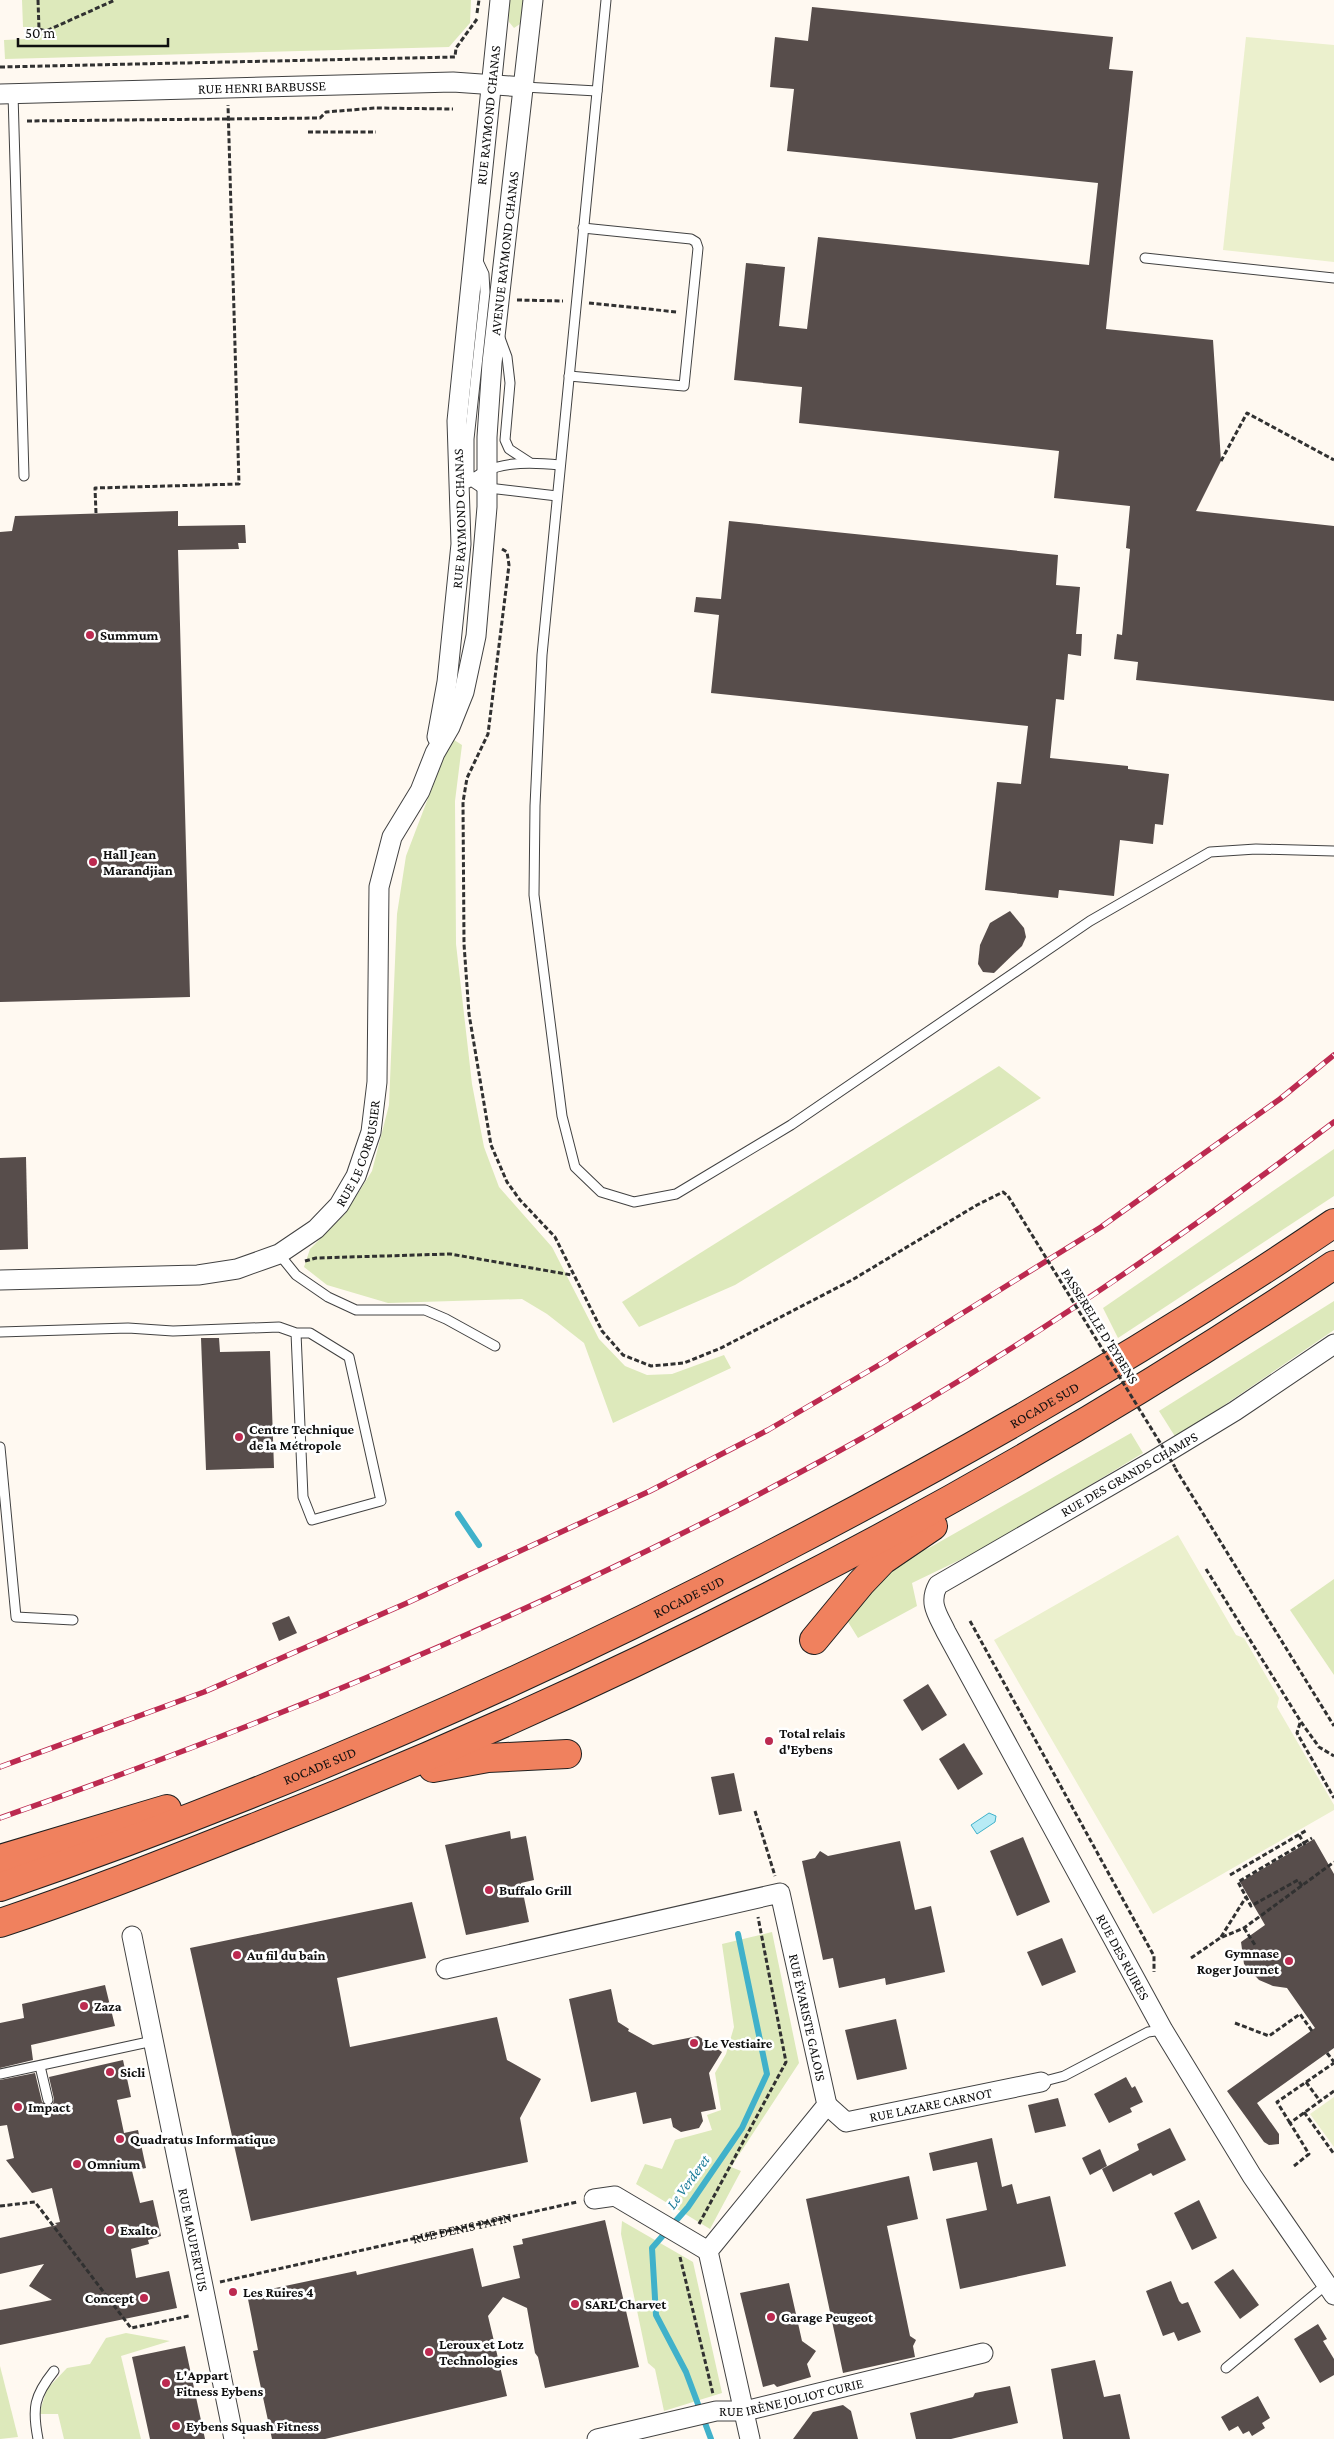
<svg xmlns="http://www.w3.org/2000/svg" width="1334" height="2439" font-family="'Crimson Pro',serif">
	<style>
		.green { fill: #dde9bb }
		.pitch { fill: #ebf0cd }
		.water { fill: #b7ebf5; stroke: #40b1ca }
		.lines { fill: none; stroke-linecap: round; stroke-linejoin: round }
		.stream { stroke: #40b1ca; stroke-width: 6 }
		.building { fill: #574d4b }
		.lane-casing { stroke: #424242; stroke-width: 11 }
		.street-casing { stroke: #424242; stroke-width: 21 }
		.highway-casing { stroke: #202020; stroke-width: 30 }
		.path { stroke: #313131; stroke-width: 3; stroke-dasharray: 5 2.5; stroke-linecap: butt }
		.lane { stroke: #fff; stroke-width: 9 }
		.street { stroke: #fff; stroke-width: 19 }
		.highway { stroke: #f0815e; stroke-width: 28 }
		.rail-casing { stroke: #bc2a50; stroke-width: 5.5 }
		.rail { stroke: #fff; stroke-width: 4; stroke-dasharray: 11; stroke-linecap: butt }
		.path-bridge { stroke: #313131; stroke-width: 3; stroke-dasharray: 5 2.5; stroke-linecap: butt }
		.poi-dot { fill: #bc2a50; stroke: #fff; stroke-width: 2 }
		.labels { text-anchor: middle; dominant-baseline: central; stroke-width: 5; stroke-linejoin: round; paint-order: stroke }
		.street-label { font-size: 14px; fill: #0f0f0f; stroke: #fff }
		.poi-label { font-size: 14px; font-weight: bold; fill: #0f0f0f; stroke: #fff; text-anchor: start }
		.water-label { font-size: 15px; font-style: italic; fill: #1a7b97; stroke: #fff }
	</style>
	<rect width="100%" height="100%" fill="#fff9f1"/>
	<g class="green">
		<path d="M22 0H471L470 23 449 47 5 59 4 40 27 39V27H23Z"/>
		<path d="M509 0H524L520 24 514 28 509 22Z"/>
		<path d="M451 738 462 745 455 801 456 944 472 1084 484 1147 499 1187 552 1247 599 1339 625 1366 647 1375 672 1374 724 1355 731 1368 613 1423 584 1343 547 1314 522 1299 388 1303 327 1285 304 1267 310 1249 345 1214 372 1171 389 1105 397 914 406 856Z"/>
		<path d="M999 1066 1041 1098 735 1285 639 1327 622 1302Z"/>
		<path d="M1334 1149V1196L1118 1338 1103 1308Z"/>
		<path d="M1334 1301V1330L1176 1438 1159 1411Z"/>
		<path d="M1131 1433 1143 1453 995 1543 912 1583 917 1606 858 1638 845 1617 907 1554 929 1548Z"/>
		<path d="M1334 1579V1675L1290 1610Z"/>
		<path d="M772 1932 799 2063 731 2167 741 2171 710 2229 636 2184 645 2164 662 2169 675 2140 712 2130 707 2115 721 2110 715 2073 726 2054 734 2027 722 1944Z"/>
		<path d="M622 2221 693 2262 722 2393 664 2411 655 2369 648 2363 621 2234Z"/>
		<path d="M126 2333 170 2341 121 2356 141 2439H64L58 2414H39L47 2389 67 2368 90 2364 106 2338Z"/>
		<path d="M0 2366 18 2437 0 2439Z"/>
	</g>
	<g class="pitch">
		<path d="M1246 37 1334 45V262L1223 250Z"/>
		<path d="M1178 1535 1236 1635 1244 1638 1279 1698 1277 1707 1334 1805V1810L1153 1914 994 1640Z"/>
		<path d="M1334 2097V2147L1310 2114Z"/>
	</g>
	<path class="water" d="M989 1813 996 1816 995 1822 977 1834 971 1825Z"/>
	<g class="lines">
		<g class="stream">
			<path d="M458 1514 479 1545"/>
			<path d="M711 2439 686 2372 656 2315 652 2248 688 2207 742 2128 767 2074 738 1934"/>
		</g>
	</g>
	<g class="building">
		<path d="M812 7 1113 37 1109 69 1133 71 1106 329 1213 340 1221 461 1196 511 1334 526V701L1136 680 1138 662 1114 659 1117 634 1122 635 1130 549 1126 548 1130 506 1054 498 1059 451 799 423 802 387 734 380 746 263 785 267 779 326 807 329 818 237 1089 265 1098 183 787 151 794 89 770 87 775 37 808 41Z"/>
		<path d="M178 511V526L245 525 246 543H238L239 549 178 550 190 997 0 1002V532L12 531 15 516Z"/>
		<path d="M729 521 1058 555 1056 585 1080 587 1076 634H1082L1081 656 1068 654 1064 700 1056 699 1050 758 1128 766V769L1169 774 1163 825 1155 824 1153 844 1120 840 1114 896 1059 890 1058 898 985 890 997 782 1021 784 1028 726 711 693 719 615 694 612 696 597 721 599Z"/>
		<path d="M1010 911 1024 928 1026 937 1022 946 994 973 983 972 978 964 980 945 990 923Z"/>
		<path d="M26 1157 28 1249 0 1250V1158Z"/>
		<path d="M201 1338H219L220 1352 270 1351 274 1468 206 1470Z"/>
		<path d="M289 1616 297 1633 279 1641 272 1623Z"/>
		<path d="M928 1684 947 1715 922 1731 903 1700Z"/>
		<path d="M964 1743 983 1774 958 1790 939 1759Z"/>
		<path d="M734 1773 742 1811 719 1815 711 1777Z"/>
		<path d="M510 1831 511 1839 526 1836 534 1880 521 1883 529 1922 466 1935 445 1845Z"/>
		<path d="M1023 1837 1050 1902 1017 1916 990 1851Z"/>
		<path d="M1314 1839 1334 1874V2048L1257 2103 1279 2134V2144L1269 2145 1264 2142 1227 2091 1315 2028 1287 1988 1273 1986 1259 1980 1244 1964 1241 1942 1265 1925 1240 1882Z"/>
		<path d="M900 1841 915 1910 931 1906 945 1972 886 1985 885 1978 839 1988 833 1958 823 1960 802 1861 815 1858 820 1851 828 1856Z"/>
		<path d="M412 1902 426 1958 337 1978 350 2047 497 2017 507 2060 541 2079 520 2118 528 2162 251 2221 190 1948Z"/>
		<path d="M1062 1938 1076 1972 1042 1986 1027 1952Z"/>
		<path d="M105 1985 115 2026 31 2045 33 2060 0 2068V2023L24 2018 22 2004Z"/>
		<path d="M611 1989 618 2022 629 2029 628 2031 653 2045 698 2036 722 2052 709 2073 716 2109 701 2112 703 2121 699 2128 681 2132 673 2127 671 2118 643 2124 636 2092 591 2102 569 1999Z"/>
		<path d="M896 2019 907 2069 857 2080 845 2030Z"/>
		<path d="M123 2060 131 2097 117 2100 124 2133 138 2130 146 2168 132 2171 140 2203 153 2200 161 2236 148 2240 149 2244 131 2249 136 2278 169 2271 177 2308 0 2345V2310L52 2300 29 2286 44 2264 0 2274V2238L57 2225 55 2223 60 2222 52 2188 32 2193 6 2160 14 2158 7 2125 0 2126V2080L35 2073 42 2102 49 2106 53 2104 54 2099 49 2077Z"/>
		<path d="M1126 2077 1132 2088 1135 2086 1143 2102 1130 2108 1132 2112 1109 2123 1094 2094Z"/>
		<path d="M1058 2098 1066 2126 1035 2133 1028 2105Z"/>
		<path d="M1170 2128 1186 2160 1153 2176 1151 2173 1113 2192 1102 2169 1139 2150 1137 2144Z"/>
		<path d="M992 2138 1002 2187 1012 2184 1017 2204 1050 2196 1066 2266 960 2289 946 2219 987 2210 977 2162 933 2171 929 2153Z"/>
		<path d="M1100 2149 1107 2166 1090 2175 1082 2158Z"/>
		<path d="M909 2176 918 2219 887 2226 910 2336 916 2340 913 2346 915 2357 843 2373 806 2199Z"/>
		<path d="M1199 2200 1217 2238 1192 2250 1174 2213Z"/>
		<path d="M605 2220 639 2367 545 2388 538 2357 535 2353 527 2308 503 2297 488 2316 507 2396 325 2439H272L253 2351 258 2350 247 2294 356 2271 357 2275 473 2248 482 2287 520 2278 513 2246 523 2244 522 2239Z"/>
		<path d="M1233 2269 1259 2305 1240 2319 1214 2282Z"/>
		<path d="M1171 2281 1179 2301 1182 2304 1188 2302 1201 2332 1178 2341 1174 2332 1163 2336 1146 2291Z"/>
		<path d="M789 2283 802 2341 816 2351 807 2364 811 2377 777 2387 774 2384 763 2387 740 2293Z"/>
		<path d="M1318 2324 1327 2339 1323 2341 1334 2359V2375L1320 2383 1294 2339Z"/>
		<path d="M185 2346 205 2439H150L132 2357Z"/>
		<path d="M1095 2360 1104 2397 1120 2394 1130 2439H1063L1051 2369Z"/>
		<path d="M1010 2386 1018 2423 951 2439H916L910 2413 973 2397 975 2393Z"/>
		<path d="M1258 2396 1270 2418 1262 2423 1265 2428 1252 2436 1249 2431 1243 2434 1238 2426 1229 2431 1221 2417Z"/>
		<path d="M843 2405 851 2411 858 2439H793L813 2412Z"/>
	</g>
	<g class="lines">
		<defs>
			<g id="lane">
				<path d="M606 0 542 655 535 806 534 895 562 1116 575 1167 601 1192 634 1202 676 1194 791 1125 1090 921 1210 852 1256 849 1334 851"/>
				<path d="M524 87 597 91"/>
				<path d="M13 94 24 476"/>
				<path d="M1145 258 1334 278"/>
				<path d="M477 259 484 274 485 292 469 439V473L474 483 480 487 557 496"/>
				<path d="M500 338 507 357 510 383 505 440 509 449 529 462"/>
				<path d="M569 376 684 386 698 248 696 242 691 239 583 228"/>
				<path d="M468 483C491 460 530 462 560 465"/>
				<path d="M279 1254 296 1275 328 1297 356 1310H425L446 1319 495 1346"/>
				<path d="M0 1332 128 1328 173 1331 279 1327 296 1333 303 1497 312 1520 381 1501 349 1357 310 1333H296"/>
				<path d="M0 1447 16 1617 73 1620"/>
				<path d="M40 2066 48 2100"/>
				<path d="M0 2074 153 2041"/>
				<path d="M1041 2082 1064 2076 1148 2032 1163 2030"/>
				<path d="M1226 2368 1327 2284"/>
				<path d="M38 2439C32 2408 34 2396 54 2371"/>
			</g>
			<g id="street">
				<path id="s2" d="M0 94 453 82 524 87"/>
				<path id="s3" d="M437 737 447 682 461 544 457 421 500 0"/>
				<path id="s4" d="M0 1280 198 1275 237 1269 279 1254 316 1229 339 1205 356 1176 371 1132 377 1082 379 887 392 837 420 791 435 753 450 727 464 692 476 636 487 507V437L492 363 533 0"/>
				<path id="s5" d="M1334 1344 1235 1411 1151 1462 938 1585C928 1603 938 1615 946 1632L1163 2030 1252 2176 1334 2295"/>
				<path id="s6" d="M132 1936 234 2439"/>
				<path id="s7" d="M446 1969 780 1893 827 2105 708 2251 750 2439"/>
				<path id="s8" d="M827 2105 846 2122 1041 2082"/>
				<path d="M594 2199 615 2196 708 2251"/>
				<path id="s9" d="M597 2439 716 2411H745L983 2353"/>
			</g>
			<g id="highway">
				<path d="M814 1640 861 1583 883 1560 933 1526"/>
				<path d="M433 1768 488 1758 567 1754"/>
				<path d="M0 1859 167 1809"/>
				<path id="s10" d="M0 1887C268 1795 527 1682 778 1551 969 1452 1156 1344 1334 1223"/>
				<path d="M0 1923C85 1895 169 1861 253 1828 631 1680 996 1491 1334 1265"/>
			</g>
		</defs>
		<use href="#lane" class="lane-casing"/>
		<use href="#street" class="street-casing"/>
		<use href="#highway" class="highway-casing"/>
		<g class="path">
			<path d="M38 0 39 29 46 31 115 0"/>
			<path d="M477 13 479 0"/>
			<path d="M0 67 455 57 456 48 477 19"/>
			<path d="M27 121 320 118 326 112 375 108 453 109"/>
			<path d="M308 132H376"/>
			<path d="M517 300 563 301"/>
			<path d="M589 303 677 312"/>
			<path d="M1221 461 1247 413 1334 460"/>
			<path d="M96 513 95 488 239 484 228 105"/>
			<path d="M502 549 507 552 509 565 488 734 467 778 463 802 464 944 469 1014 491 1145 507 1182 520 1200 555 1237 602 1331 623 1355 651 1366 684 1363 721 1348 852 1280 977 1205 1003 1192 1008 1196"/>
			<path d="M305 1261 316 1258 450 1254 572 1275"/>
			<path d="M1175 1468 1334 1726"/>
			<path d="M1206 1569 1301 1722 1319 1747 1334 1756"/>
			<path d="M970 1621 1154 1956V1972"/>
			<path d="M1300 1723 1297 1733 1334 1798"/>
			<path d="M755 1811 775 1876"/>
			<path d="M1299 1835 1305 1845"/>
			<path d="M1230 1875 1307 1830"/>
			<path d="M1302 1886 1298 1880 1251 1906 1238 1882 1312 1838"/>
			<path d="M1244 1928 1255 1945"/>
			<path d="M1221 1937 1246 1897"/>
			<path d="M1191 1958 1220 1938 1244 1928 1334 1862"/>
			<path d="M1235 2023 1269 2036 1300 2014 1312 2031"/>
			<path d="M1327 2053 1334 2062"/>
			<path d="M1306 2082 1320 2101"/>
			<path d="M1304 2112 1334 2154"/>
			<path d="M1290 2123 1277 2102 1334 2063"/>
			<path d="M1294 2166 1309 2154 1290 2123 1334 2091"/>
			<path d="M0 2206 35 2202 131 2328 189 2316"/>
			<path d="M699 2224 786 2062 758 1917"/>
			<path d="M680 2257 713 2394"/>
			<path id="s1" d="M220 2282 577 2202"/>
		</g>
		<use href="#lane" class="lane"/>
		<use href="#street" class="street"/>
		<use href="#highway" class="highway"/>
		<defs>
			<g id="rail">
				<path d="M0 1767 204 1692 407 1603 650 1491 768 1430 884 1362 1101 1227 1280 1099 1334 1055"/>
				<path d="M0 1818C282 1719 559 1604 821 1461 1002 1362 1171 1246 1334 1122"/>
			</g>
		</defs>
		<use href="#rail" class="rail-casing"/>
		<use href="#rail" class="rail"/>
		<path class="path-bridge" d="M1008 1196 1175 1467"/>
	</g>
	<g class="poi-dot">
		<circle cx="90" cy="635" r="5"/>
		<circle cx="93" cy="862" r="5"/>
		<circle cx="239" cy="1437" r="5"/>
		<circle cx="769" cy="1741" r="5"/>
		<circle cx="489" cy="1890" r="5"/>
		<circle cx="237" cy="1955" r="5"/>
		<circle cx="1289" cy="1961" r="5"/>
		<circle cx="84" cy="2006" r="5"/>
		<circle cx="694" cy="2043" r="5"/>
		<circle cx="110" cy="2072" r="5"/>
		<circle cx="18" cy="2107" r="5"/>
		<circle cx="120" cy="2139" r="5"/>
		<circle cx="77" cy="2164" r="5"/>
		<circle cx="110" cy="2230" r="5"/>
		<circle cx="233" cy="2292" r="5"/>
		<circle cx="144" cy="2298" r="5"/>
		<circle cx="575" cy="2304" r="5"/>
		<circle cx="771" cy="2317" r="5"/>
		<circle cx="429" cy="2352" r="5"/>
		<circle cx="166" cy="2383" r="5"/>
		<circle cx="176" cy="2426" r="5"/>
	</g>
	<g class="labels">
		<g class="street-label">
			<text stroke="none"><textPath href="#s2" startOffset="262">RUE HENRI BARBUSSE</textPath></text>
			<text stroke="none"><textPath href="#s3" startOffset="625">RUE RAYMOND CHANAS</textPath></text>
			<text stroke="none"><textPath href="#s4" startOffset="1341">AVENUE RAYMOND CHANAS</textPath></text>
			<text stroke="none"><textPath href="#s3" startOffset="220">RUE RAYMOND CHANAS</textPath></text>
			<text stroke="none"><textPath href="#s4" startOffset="416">RUE LE CORBUSIER</textPath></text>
			<text transform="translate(1100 1326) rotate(58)">PASSERELLE D'EYBENS</text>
			<text stroke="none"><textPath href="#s10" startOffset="1152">ROCADE SUD</textPath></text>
			<text transform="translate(1129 1474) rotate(-30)">RUE DES GRANDS CHAMPS</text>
			<text stroke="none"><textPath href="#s10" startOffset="748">ROCADE SUD</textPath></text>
			<text stroke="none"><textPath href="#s10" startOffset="342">ROCADE SUD</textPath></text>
			<text stroke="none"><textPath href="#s5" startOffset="884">RUE DES RUIRES</textPath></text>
			<text stroke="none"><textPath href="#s7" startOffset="470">RUE ÉVARISTE GALOIS</textPath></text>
			<text stroke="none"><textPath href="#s8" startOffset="112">RUE LAZARE CARNOT</textPath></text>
			<text stroke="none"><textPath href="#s1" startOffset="248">RUE DENIS PAPIN</textPath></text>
			<text stroke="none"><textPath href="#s6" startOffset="310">RUE MAUPERTUIS</textPath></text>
			<text stroke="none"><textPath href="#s9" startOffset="199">RUE IRÈNE JOLIOT CURIE</textPath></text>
		</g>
		<g class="poi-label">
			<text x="100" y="635">Summum</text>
			<text x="103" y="854">Hall Jean<tspan x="103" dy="16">Marandjian</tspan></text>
			<text x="249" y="1429">Centre Technique<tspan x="249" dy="16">de la Métropole</tspan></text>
			<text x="779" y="1733">Total relais<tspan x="779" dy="16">d'Eybens</tspan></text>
			<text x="499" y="1890">Buffalo Grill</text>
			<text x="1279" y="1953" text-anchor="end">Gymnase<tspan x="1279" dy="16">Roger Journet</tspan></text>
			<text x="247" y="1955">Au fil du bain</text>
			<text x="94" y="2006">Zaza</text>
			<text x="704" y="2043">Le Vestiaire</text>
			<text x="120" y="2072">Sicli</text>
			<text x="28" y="2107">Impact</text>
			<text x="130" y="2139">Quadratus Informatique</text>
			<text x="87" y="2164">Omnium</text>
			<text x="120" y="2230">Exalto</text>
			<text x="243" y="2292">Les Ruires 4</text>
			<text x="134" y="2298" text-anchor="end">Concept</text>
			<text x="585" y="2304">SARL Charvet</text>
			<text x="781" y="2317">Garage Peugeot</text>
			<text x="439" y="2344">Leroux et Lotz<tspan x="439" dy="16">Technologies</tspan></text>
			<text x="176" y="2375">L'Appart<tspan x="176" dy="16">Fitness Eybens</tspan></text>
			<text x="186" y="2426">Eybens Squash Fitness</text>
		</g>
		<g class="water-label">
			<text transform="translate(688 2182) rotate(-54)">Le Verderet</text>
		</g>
	</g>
	<path d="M18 38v8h150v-8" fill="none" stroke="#0f0f0f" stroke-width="2.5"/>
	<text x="25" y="38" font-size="15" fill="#0f0f0f" stroke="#ffffff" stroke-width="4" paint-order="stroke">50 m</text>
</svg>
